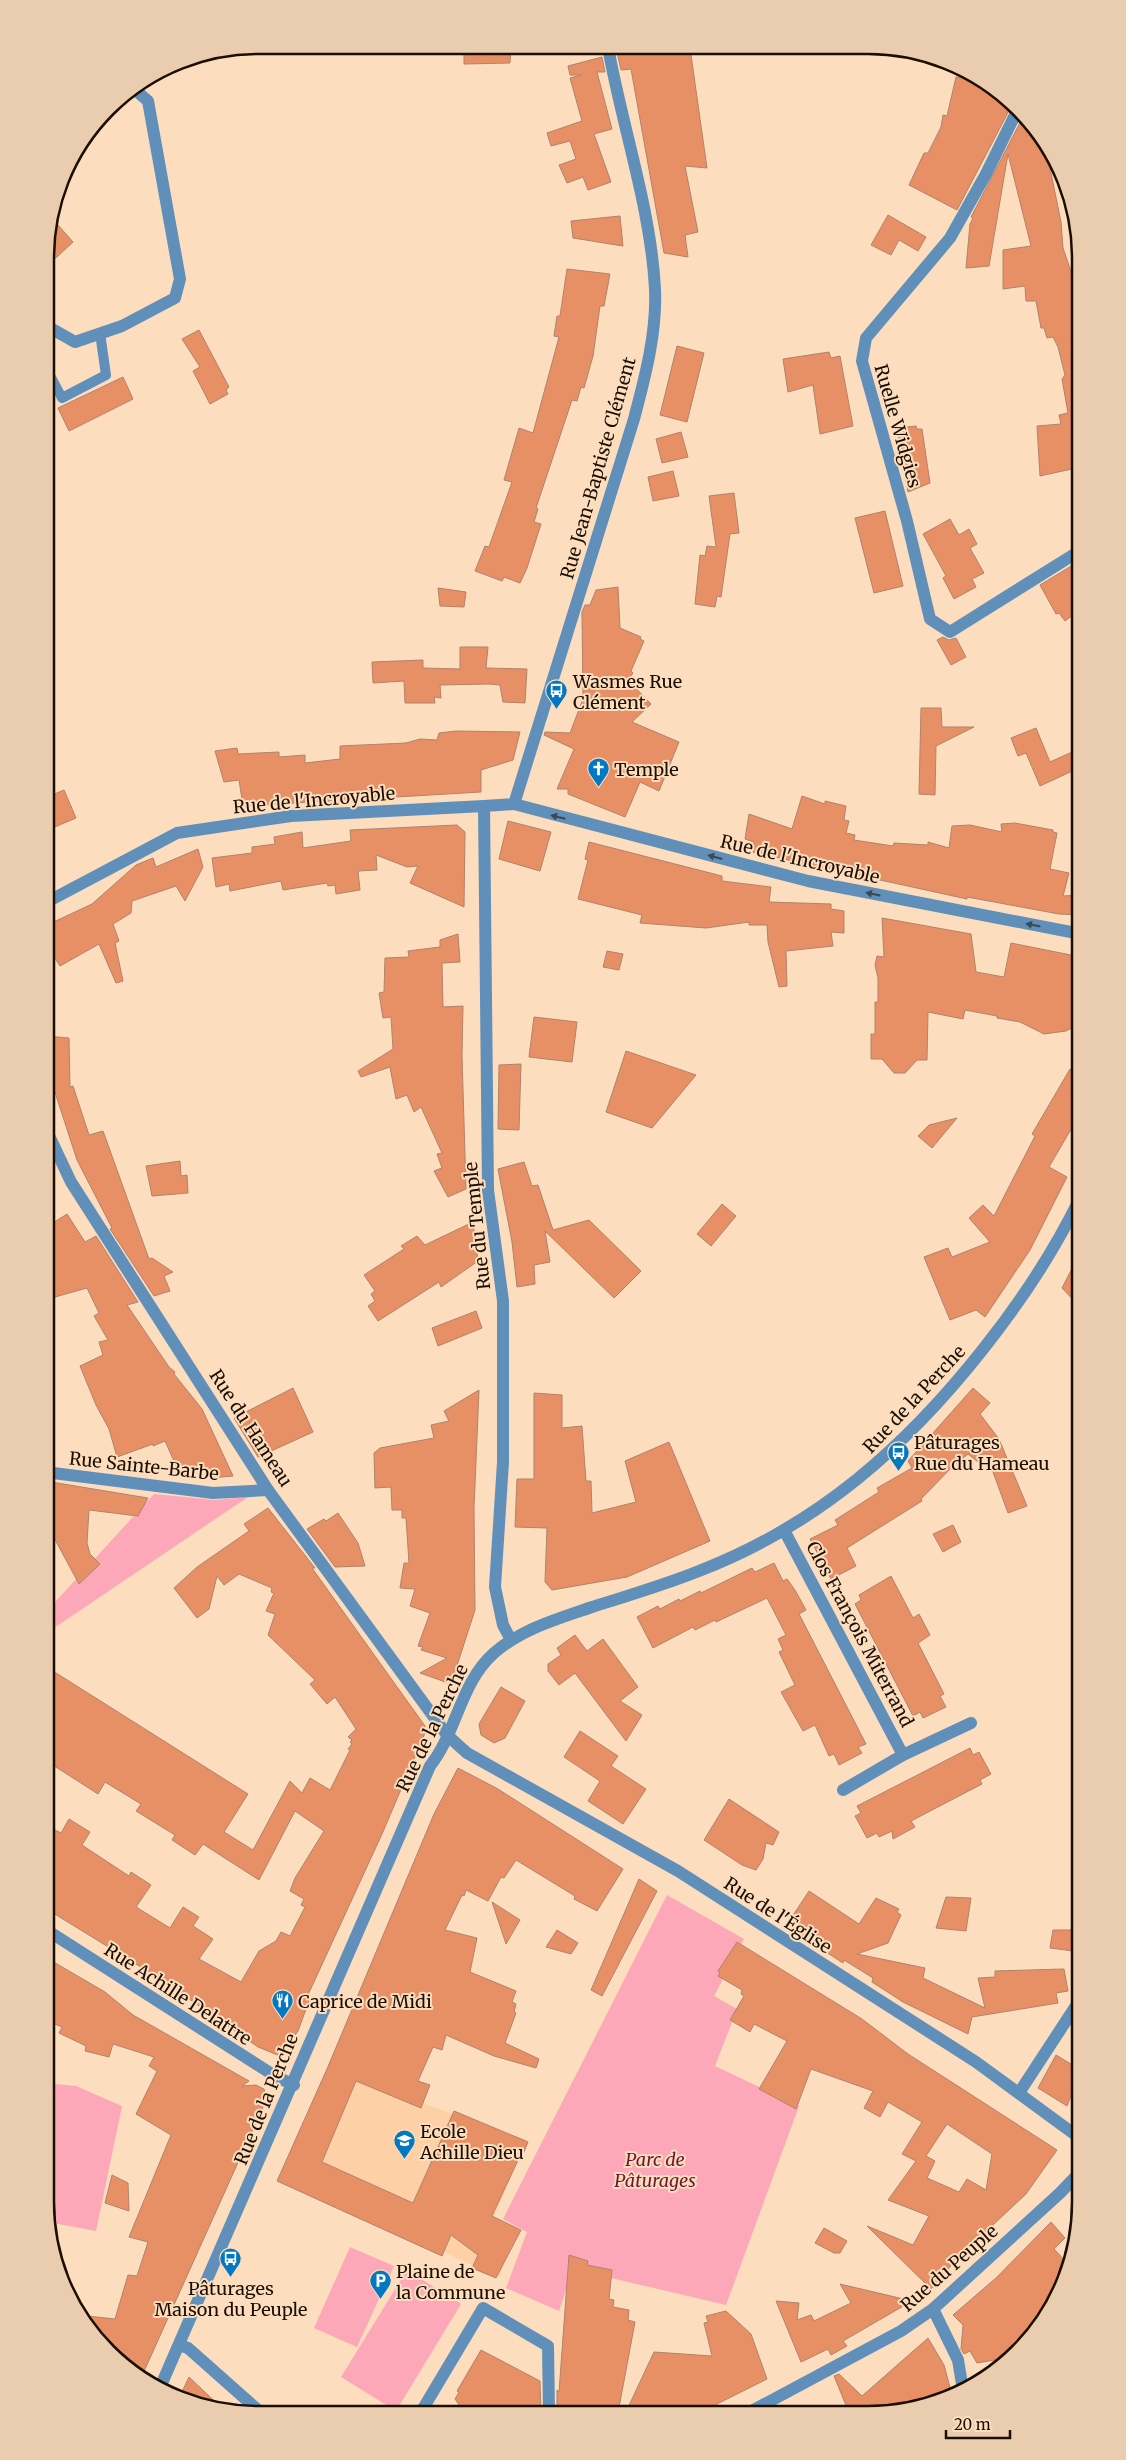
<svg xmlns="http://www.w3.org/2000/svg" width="1126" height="2460" font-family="Merriweather,serif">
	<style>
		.built { fill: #fdd1a5 }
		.green { fill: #fca8b9 }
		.building { fill: #e89065; stroke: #b1826c; fill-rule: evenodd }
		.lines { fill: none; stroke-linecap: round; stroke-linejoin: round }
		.service { stroke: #6090ba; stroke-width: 10 }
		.minor { stroke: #6090ba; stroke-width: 12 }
		.tertiary { stroke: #6090ba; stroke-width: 12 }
		.oneway { fill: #3b4955 }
		.labels { text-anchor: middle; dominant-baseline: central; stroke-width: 4; stroke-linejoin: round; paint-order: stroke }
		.street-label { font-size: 18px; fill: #1c0f02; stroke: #fcddbe }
		.poi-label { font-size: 18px; fill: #1c0f02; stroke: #fcddbe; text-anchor: start }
		.park-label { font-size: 18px; font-style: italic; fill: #6e1734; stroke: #fcddbe }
		.rim { fill: none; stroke: #1c0f02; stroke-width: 2.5 }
	</style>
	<rect width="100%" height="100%" fill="#fcddbe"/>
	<path class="built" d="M326 2069 527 2140 493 2219 516 2231 499 2277 281 2179Z"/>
	<g class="green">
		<path d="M154 1494 215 1500 248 1497 45 1634V1613Z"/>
		<path d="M667 1895 744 1939 714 1996 737 2009 715 2066 799 2106 726 2305 573 2269 559 2311 506 2288 527 2232 503 2219Z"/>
		<path d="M45 2083 76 2086 122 2106 96 2231 48 2222 45 2203Z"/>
		<path d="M350 2247 394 2266 357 2347 314 2328Z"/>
		<path d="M407 2270 461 2304 396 2411 341 2377Z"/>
	</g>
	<g class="building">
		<path d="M464 46 511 47 510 63 464 64Z"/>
		<path d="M621 47 690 48 707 168 685 166 698 232 685 235 688 257 664 253 631 69 621 70 617 52 622 51Z"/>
		<path d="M602 57 605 72H597L612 129 594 134 611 182 588 190 583 177 567 183 559 165 576 159 570 141 551 146 547 133 582 121 570 78 581 75H570L568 66Z"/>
		<path d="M956 77H978L1013 103 957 210 909 185 924 153H928L941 127 943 115 947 116Z"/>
		<path d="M1024 115 1044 139 1061 222 1063 248 1081 301V467L1040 476 1037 426 1061 424 1059 415 1068 413 1062 379 1065 375 1058 347 1053 337 1047 338 1044 328H1041L1036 301H1026L1025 286 1003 289V250L1031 246 1008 154 989 266 966 268 970 224 973 218 971 217Z"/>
		<path d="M888 215 926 237 918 251 899 240 891 255 871 245Z"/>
		<path d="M620 216 623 246 573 238 571 221Z"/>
		<path d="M58 225 73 242 45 268V243L49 230 54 229Z"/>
		<path d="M567 269 610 274 604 306H600L593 356 584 388 581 387 577 401 572 400 536 508 538 509 534 522 541 524 527 568 520 583 504 577 502 581 475 571 485 546 489 547 512 482 504 480 519 428 533 433 559 337 554 336 557 316H560Z"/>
		<path d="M199 330 229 387 226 390 228 394 210 404 193 371 200 367 182 339Z"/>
		<path d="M677 346 704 353 687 422 660 415Z"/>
		<path d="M829 352 831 358 840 356 853 426 820 434 813 385 788 392 783 359Z"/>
		<path d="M123 377 133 399 69 431 58 408Z"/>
		<path d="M916 426 917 429H922L930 483 908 492 897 428Z"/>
		<path d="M681 432 688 457 662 463 656 439Z"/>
		<path d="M673 471 679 496 653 501 648 477Z"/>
		<path d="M734 493 739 533 730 534 721 597 717 596 715 607 695 604 700 555 705 556 707 546 716 547 709 496Z"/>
		<path d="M885 511 903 586 874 593 855 518Z"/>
		<path d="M950 519 959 535 969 529 977 544 970 548 984 573 972 579 976 587 954 599 943 578 946 576 923 534Z"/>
		<path d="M1081 560V609L1065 621 1059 613 1056 614 1040 585Z"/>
		<path d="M618 587 620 628 641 637 640 639 644 641 631 671 633 673 628 680 651 704 632 722 679 742 659 791 640 782 625 817 568 794V789H557L574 749 544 735 545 732 570 733 583 699 582 612 585 605H590L596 590Z"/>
		<path d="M438 588 466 592 464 607 440 606Z"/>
		<path d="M943 637 949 640 956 638 966 657 951 665 937 640Z"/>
		<path d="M460 647H488L486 668 527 669 525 703 503 702 500 685 489 684 440 685 441 698 434 697 435 703H405L404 681 373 683 372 662 423 660V668L460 669Z"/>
		<path d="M921 708H941L942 727H974L936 746 935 795 919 794Z"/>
		<path d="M1036 728 1050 762 1081 748V767L1040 786 1026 753 1018 756 1011 738Z"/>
		<path d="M456 731 520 732 513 760 481 770V792L243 806 239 780 224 782 215 751 237 748 238 754 279 752V757L305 755V763L340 759V746L406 743 420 739 437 740 439 733Z"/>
		<path d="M64 790 76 818 50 829 45 817V798Z"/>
		<path d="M802 796 825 804V801L846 806 844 820 849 821 846 833 855 835 854 840 893 846 894 843 928 845V842L949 848 952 826 970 825 1002 832 1001 824 1015 823 1053 830V832L1057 833 1050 869 1069 873 1063 896 1081 895V915L1059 914 967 897V899L752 852 754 842 745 839 749 814 792 829Z"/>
		<path d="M508 821 551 832 540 871 499 859Z"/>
		<path d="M457 825 465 832 464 907 410 883 418 866 407 867 376 855 377 870 358 871 360 890 336 894 335 885 328 886 327 883 283 890 281 881 230 891 229 884 216 887 212 858 252 853V847L275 844 274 837 302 832 303 848 351 841 350 830Z"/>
		<path d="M589 842 722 876V881L771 887 769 902 831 904V909L844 911V933L831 932 833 946 786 951 787 986 779 987 768 942 767 925H749V922L706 928 640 923 642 915 578 899 588 860 585 859Z"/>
		<path d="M198 849 203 867 185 901 176 886 132 901 131 913 113 924 119 941 115 943 123 981 116 983 99 944 60 966 45 943V926L92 904 136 865 153 858 156 867Z"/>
		<path d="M882 918 971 934 976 972 1004 977 1011 943 1081 957V1023L1066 1031 1044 1034 1020 1022 997 1018V1016L965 1010 963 1019 928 1012 927 1060H917L905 1073H894L882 1059H871V1034H875V1002H878V978L875 965 877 956 884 957Z"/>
		<path d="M458 934 460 962 442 963 443 1007 463 1006 462 1056 466 1189 448 1197 434 1171 442 1168 437 1154 442 1153 421 1107 414 1112 407 1095 396 1099 390 1067 361 1077 358 1071 393 1049 391 1017 383 1018 379 993 384 992 385 958 409 957 408 951 440 947V940Z"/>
		<path d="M607 951 623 954 619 970 603 967Z"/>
		<path d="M534 1017 577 1022 572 1062 529 1057Z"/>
		<path d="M45 1036 69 1038 70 1087 73 1086 89 1135 103 1131 149 1259 152 1258 173 1272 164 1276 170 1291 154 1296 110 1229 112 1228 77 1160 53 1086 45 1084Z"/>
		<path d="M626 1051 696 1075 652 1128 606 1112Z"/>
		<path d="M521 1064 519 1130 498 1129 499 1065Z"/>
		<path d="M1070 1069 1081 1075V1112L1049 1167 1067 1177 1030 1250 985 1317 976 1310 950 1320 924 1257 948 1248 952 1257 990 1242 969 1218 983 1205 994 1216 1035 1136 1032 1134Z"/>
		<path d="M957 1118 932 1148 918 1136 929 1125Z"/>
		<path d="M180 1161 181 1176 187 1175 188 1193 152 1196 146 1166Z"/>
		<path d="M524 1162 532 1186 538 1185 553 1230 589 1220 641 1271 614 1298 545 1231 550 1262 534 1265 535 1284 517 1287 512 1242 498 1169Z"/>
		<path d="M722 1204 736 1216 711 1246 697 1234Z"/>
		<path d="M67 1214 85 1242 96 1236 138 1302 127 1305 169 1367 175 1372 174 1374 202 1409 233 1476 210 1478 205 1468 200 1467 190 1470 188 1467 178 1470 165 1441 153 1446V1444L117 1457 109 1429 96 1405 80 1366 103 1355 99 1342 108 1340 94 1316 99 1313 87 1288 55 1297 50 1276 45 1278V1228Z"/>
		<path d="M473 1222 478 1261 441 1287 439 1282 378 1321 368 1306 375 1301 371 1294 375 1291 364 1275 404 1249 401 1246 417 1236 425 1245Z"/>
		<path d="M1081 1251V1308L1062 1288Z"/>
		<path d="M476 1311 482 1328 438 1346 432 1328Z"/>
		<path d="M293 1388 313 1432 258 1457 234 1418Z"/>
		<path d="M973 1388 990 1403 980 1414 999 1439 1027 1506 1008 1513 986 1453 978 1462 968 1454 954 1465 921 1499 922 1501 847 1548 856 1566 831 1579 810 1539 838 1525 835 1520 879 1492 877 1488 912 1468 908 1461Z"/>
		<path d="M479 1390 474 1508 475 1610 451 1684 420 1673 447 1658 421 1650 423 1647 418 1646 430 1613 410 1606 415 1589 400 1588 404 1563H409L406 1518H402V1510H392L391 1487 375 1488 374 1453 380 1448 434 1438 431 1425 449 1421 444 1411Z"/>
		<path d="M534 1393 562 1395V1428L582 1426 586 1481H591L592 1513 636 1502 625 1461 669 1442 710 1541 627 1577 552 1590 545 1582 547 1528 515 1527 517 1479H534Z"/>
		<path d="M45 1481 148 1498 138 1516 89 1510 87 1543 90 1554 100 1564 79 1584 45 1521Z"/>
		<path d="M268 1508 315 1568H312L425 1726V1733L382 1834 307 1997 310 1998 298 2031 280 2056 258 2047 162 1980 45 1908V1825L61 1833 69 1819 90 1832 82 1845 129 1876 131 1872 151 1885 136 1907 170 1928 183 1907 199 1917 193 1926 213 1939 199 1959 241 1982 259 1951 276 1941 281 1932 290 1936 305 1907 301 1905 304 1899 290 1891 295 1878 324 1831 295 1811 259 1880 203 1844 195 1855 172 1840 175 1835 136 1811 141 1804 105 1782 98 1794 45 1760V1666L248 1794 224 1832 253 1850 290 1781 302 1793 310 1778 330 1790 350 1750 348 1749 352 1744 350 1742 352 1740 348 1737 356 1729 335 1697 327 1704 310 1684 315 1680 268 1635 275 1614 266 1611 274 1593 271 1592 272 1588 239 1574 224 1585 217 1576 209 1609 197 1618 174 1588 197 1567 249 1531 244 1524Z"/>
		<path d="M338 1513 358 1543 365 1566 335 1567 307 1529 324 1519 326 1521Z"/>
		<path d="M953 1525 961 1542 943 1552 933 1534Z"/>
		<path d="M774 1563 783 1581 787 1579 795 1590 806 1610 799 1614 866 1744 858 1747 862 1753 839 1765 834 1754 829 1756 815 1725 803 1731 781 1692 795 1685 779 1652 783 1650 778 1639 786 1635 767 1598 716 1622 715 1620 695 1630 693 1627 653 1648 637 1617 658 1606 660 1609 679 1599 680 1601 700 1591 701 1593 752 1568 755 1572Z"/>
		<path d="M891 1576 913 1618 919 1614 930 1635 918 1643 944 1694 940 1696 946 1707 923 1718 920 1712 913 1716 855 1604 861 1600 859 1595Z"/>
		<path d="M575 1635 587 1651 603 1639 638 1687 620 1701 642 1715 626 1741 575 1673 559 1685 548 1671V1664L561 1655 557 1648Z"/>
		<path d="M501 1687 525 1701 505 1738 494 1743 481 1735 479 1724Z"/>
		<path d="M580 1731 618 1756 611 1766 646 1789 623 1824 588 1801 600 1781 564 1757Z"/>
		<path d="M970 1748 973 1755 979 1752 991 1774 980 1780 982 1784 911 1821 915 1827 893 1839 892 1831 879 1837 877 1833 867 1838 855 1816 861 1813 857 1806Z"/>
		<path d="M458 1768 498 1789 623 1869 597 1911 574 1899 575 1896 516 1860 504 1878 501 1877 488 1901 466 1890 464 1896 462 1895 445 1930 477 1938 470 1972 516 1991 512 2002 516 2004 514 2012 516 2013 505 2043 539 2059 536 2068 494 2056 446 2035 442 2050 433 2047 418 2081 430 2085 421 2108 356 2081 322 2162 413 2203 454 2111 528 2142 521 2159 519 2158 492 2216 521 2230 496 2278 472 2268 478 2255 451 2235 442 2256 277 2181 327 2069 434 1814Z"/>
		<path d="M729 1799 779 1832 773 1845 766 1843 763 1859 756 1870 742 1865 704 1840Z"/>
		<path d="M639 1879 657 1891 602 1996 591 1990Z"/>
		<path d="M809 1891 859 1924 876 1898 899 1909 897 1912 901 1915 888 1943 857 1954 925 1968 923 1978 985 2008 978 1978 995 1977V1971L1064 1969 1068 1991 1056 1993 1058 2003 972 2017 968 2034 903 2002 872 1982 873 1978 844 1960 843 1963 786 1926Z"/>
		<path d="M946 1897 971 1898 966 1931 936 1928Z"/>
		<path d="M492 1902 520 1920 506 1944Z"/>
		<path d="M557 1930 578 1943 571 1954 546 1947Z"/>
		<path d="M1053 1930H1081V1952L1050 1948Z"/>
		<path d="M737 1942 862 2019 908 2054 1057 2150 1026 2194 979 2238 976 2236 931 2289 867 2226 913 2245 929 2216 888 2200 916 2161 902 2154 922 2122 888 2102 880 2117 864 2108 873 2091 811 2069 796 2109 759 2089 787 2041 754 2024 750 2032 730 2020 744 1996 741 1994 742 1990 718 1976 720 1972 718 1971ZM947 2124 992 2154 986 2190 967 2179 959 2192 927 2178 935 2161 926 2156Z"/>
		<path d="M45 1957 105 1992 133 2015 249 2081 242 2086 256 2085 264 2089 267 2098 141 2378 117 2362 78 2315 115 2319 128 2275 137 2276 148 2242 129 2237 171 2135 136 2114 157 2071 149 2066 154 2057 113 2044 109 2057 85 2051 86 2046 59 2033 62 2027 45 2020Z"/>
		<path d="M1056 2055 1081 2070 1067 2106 1038 2088Z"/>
		<path d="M112 2175 128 2183 129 2211 105 2203Z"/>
		<path d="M1051 2222 1065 2238 1054 2249 1069 2265 1067 2276 1053 2290 1058 2295 1037 2332 1020 2348 1019 2346 1006 2358 977 2363 970 2351 964 2354 961 2349 963 2325 953 2315 996 2278Z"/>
		<path d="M824 2228 847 2241 840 2253H834L815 2243Z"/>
		<path d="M569 2255 588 2261 587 2265 612 2270 609 2299 614 2300 613 2307 629 2310 628 2320 635 2322 618 2413H557V2390L559 2392Z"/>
		<path d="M840 2284 912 2301 843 2341 847 2346 831 2355 828 2349 801 2362 776 2301 799 2303 797 2320 811 2315 814 2321 851 2303Z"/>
		<path d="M726 2311 751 2334 767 2379 697 2414H625L654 2352 712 2356 704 2323 708 2322 706 2316Z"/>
		<path d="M928 2338 944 2365 952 2395 924 2408 869 2415H850L834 2376 839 2374 862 2396Z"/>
		<path d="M481 2350 540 2381 541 2413H492L481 2406 473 2413 464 2412 455 2399 459 2392 457 2391Z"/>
		<path d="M189 2377 225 2411H216L179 2398Z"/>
	</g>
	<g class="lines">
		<path class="service" d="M45 366 62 398 106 375 100 333"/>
		<g class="minor">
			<path d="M1018 109 986 174 950 238 866 338 862 361 907 521 930 619 950 632 1081 550"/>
			<path d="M45 325 75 342 122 326 175 298 180 279 148 101 133 88"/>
			<path d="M514 804 808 881 1081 934"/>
			<path d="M45 903 177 833 291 816 484 806"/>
			<path d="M45 1127 71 1182 268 1490 447 1735 467 1753 678 1871 976 2062 1081 2139"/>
			<path d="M45 1472 213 1493 268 1490"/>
			<path d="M784 1530 903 1755"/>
			<path d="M843 1790 903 1755 971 1723"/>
			<path d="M45 1929 275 2076 294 2085"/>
			<path d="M1019 2093 1081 1998"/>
			<path d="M933 2309 958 2360 963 2390"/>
			<path d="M179 2345 188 2348 259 2411"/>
			<path d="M421 2412 483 2308 548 2346 549 2413"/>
			<path d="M746 2414 901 2331 933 2309 1060 2193 1081 2171"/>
		</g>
		<g class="tertiary">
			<path d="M511 1640 503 1625 495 1587 503 1462V1301L488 1190 484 806 514 804 634 419C645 377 657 333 655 289 651 209 622 126 608 47"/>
			<path d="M159 2390 430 1766C457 1732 460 1683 494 1653 522 1629 557 1619 592 1607 627 1596 664 1585 699 1571 818 1525 906 1447 984 1348 1022 1300 1054 1252 1081 1196"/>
		</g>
	</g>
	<defs><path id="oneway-solid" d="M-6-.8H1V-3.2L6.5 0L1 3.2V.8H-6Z" transform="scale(1.25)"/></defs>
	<g class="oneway">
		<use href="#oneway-solid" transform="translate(558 817) rotate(-166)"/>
		<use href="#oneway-solid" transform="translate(715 857) rotate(-165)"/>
		<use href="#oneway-solid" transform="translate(873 894) rotate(-169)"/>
		<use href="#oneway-solid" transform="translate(1033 925) rotate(-169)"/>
	</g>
	<defs>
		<symbol id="bus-pin" viewBox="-11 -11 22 30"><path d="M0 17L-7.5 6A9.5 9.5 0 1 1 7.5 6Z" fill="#0078c2" stroke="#fcddbe"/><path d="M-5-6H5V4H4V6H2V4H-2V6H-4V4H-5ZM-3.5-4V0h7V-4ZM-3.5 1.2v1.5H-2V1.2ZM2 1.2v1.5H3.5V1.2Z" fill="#fff"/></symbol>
		<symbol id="church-pin" viewBox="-11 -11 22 30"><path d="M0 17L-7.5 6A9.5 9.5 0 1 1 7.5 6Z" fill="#0078c2" stroke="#fcddbe"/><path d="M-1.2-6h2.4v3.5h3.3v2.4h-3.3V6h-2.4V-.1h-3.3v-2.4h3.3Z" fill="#fff"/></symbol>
		<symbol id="restaurant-pin" viewBox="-11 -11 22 30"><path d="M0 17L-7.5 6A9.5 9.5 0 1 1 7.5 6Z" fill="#0078c2" stroke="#fcddbe"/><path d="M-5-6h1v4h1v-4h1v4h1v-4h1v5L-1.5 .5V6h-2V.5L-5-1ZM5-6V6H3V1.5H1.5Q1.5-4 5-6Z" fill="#fff"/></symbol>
		<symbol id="school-pin" viewBox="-11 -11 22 30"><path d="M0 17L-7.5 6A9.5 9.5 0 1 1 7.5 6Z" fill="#0078c2" stroke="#fcddbe"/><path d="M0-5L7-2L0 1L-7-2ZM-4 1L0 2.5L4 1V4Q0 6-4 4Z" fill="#fff"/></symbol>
		<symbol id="parking-pin" viewBox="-11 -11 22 30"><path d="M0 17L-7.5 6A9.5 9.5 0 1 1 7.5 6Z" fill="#0078c2" stroke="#fcddbe"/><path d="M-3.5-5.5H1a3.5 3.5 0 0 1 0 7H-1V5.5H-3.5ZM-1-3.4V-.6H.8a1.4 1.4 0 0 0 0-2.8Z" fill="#fff"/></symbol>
	</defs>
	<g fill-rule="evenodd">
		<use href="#bus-pin" x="544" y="678" width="25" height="34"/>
		<use href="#church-pin" x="586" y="756" width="25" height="34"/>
		<use href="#bus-pin" x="886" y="1440" width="25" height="34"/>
		<use href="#restaurant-pin" x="270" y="1988" width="25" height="34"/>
		<use href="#school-pin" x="392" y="2128" width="25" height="34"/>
		<use href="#bus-pin" x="218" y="2246" width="25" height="34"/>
		<use href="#parking-pin" x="368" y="2268" width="25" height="34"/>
	</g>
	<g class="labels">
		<g class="street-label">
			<text transform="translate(898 426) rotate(74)">Ruelle Widgies</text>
			<text transform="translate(598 468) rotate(-74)">Rue Jean-Baptiste Clément</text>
			<text transform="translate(314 800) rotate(-5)">Rue de l'Incroyable</text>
			<text transform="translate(800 859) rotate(13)">Rue de l'Incroyable</text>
			<text transform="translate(477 1226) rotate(-96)">Rue du Temple</text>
			<text transform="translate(914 1399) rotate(-47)">Rue de la Perche</text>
			<text transform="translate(251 1428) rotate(57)">Rue du Hameau</text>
			<text transform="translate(144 1466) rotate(6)">Rue Sainte-Barbe</text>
			<text transform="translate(860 1634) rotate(62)">Clos François Miterrand</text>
			<text transform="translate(432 1728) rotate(-64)">Rue de la Perche</text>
			<text transform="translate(778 1915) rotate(33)">Rue de l'Église</text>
			<text transform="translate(178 1994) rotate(33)">Rue Achille Delattre</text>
			<text transform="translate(266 2099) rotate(-68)">Rue de la Perche</text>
			<text transform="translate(949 2268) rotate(-41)">Rue du Peuple</text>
		</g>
		<g class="poi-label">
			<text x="573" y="681">Wasmes Rue<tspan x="573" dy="21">Clément</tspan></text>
			<text x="614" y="769">Temple</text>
			<text x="914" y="1442">Pâturages<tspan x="914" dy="21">Rue du Hameau</tspan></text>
			<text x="298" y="2001">Caprice de Midi</text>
			<text x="420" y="2131">Ecole<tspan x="420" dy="21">Achille Dieu</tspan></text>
			<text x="396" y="2271">Plaine de<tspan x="396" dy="21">la Commune</tspan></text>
			<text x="231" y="2288" text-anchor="middle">Pâturages<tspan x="231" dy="21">Maison du Peuple</tspan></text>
		</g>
		<g class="park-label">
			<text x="655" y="2159">Parc de<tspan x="655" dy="21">Pâturages</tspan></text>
		</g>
	</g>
	<path d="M0 0H1126V2460H0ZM258 54H868A204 204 0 0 1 1072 258V2202A204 204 0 0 1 868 2406H258A204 204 0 0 1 54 2202V258A204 204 0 0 1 258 54Z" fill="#eacdaf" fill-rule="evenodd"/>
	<path class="rim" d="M258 54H868A204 204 0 0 1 1072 258V2202A204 204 0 0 1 868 2406H258A204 204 0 0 1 54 2202V258A204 204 0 0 1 258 54Z"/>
	<path d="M946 2430v8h64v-8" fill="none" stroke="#1c0f02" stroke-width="2.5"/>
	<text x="954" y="2430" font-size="15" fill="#1c0f02" stroke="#fcddbe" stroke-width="4" paint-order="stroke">20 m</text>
</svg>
